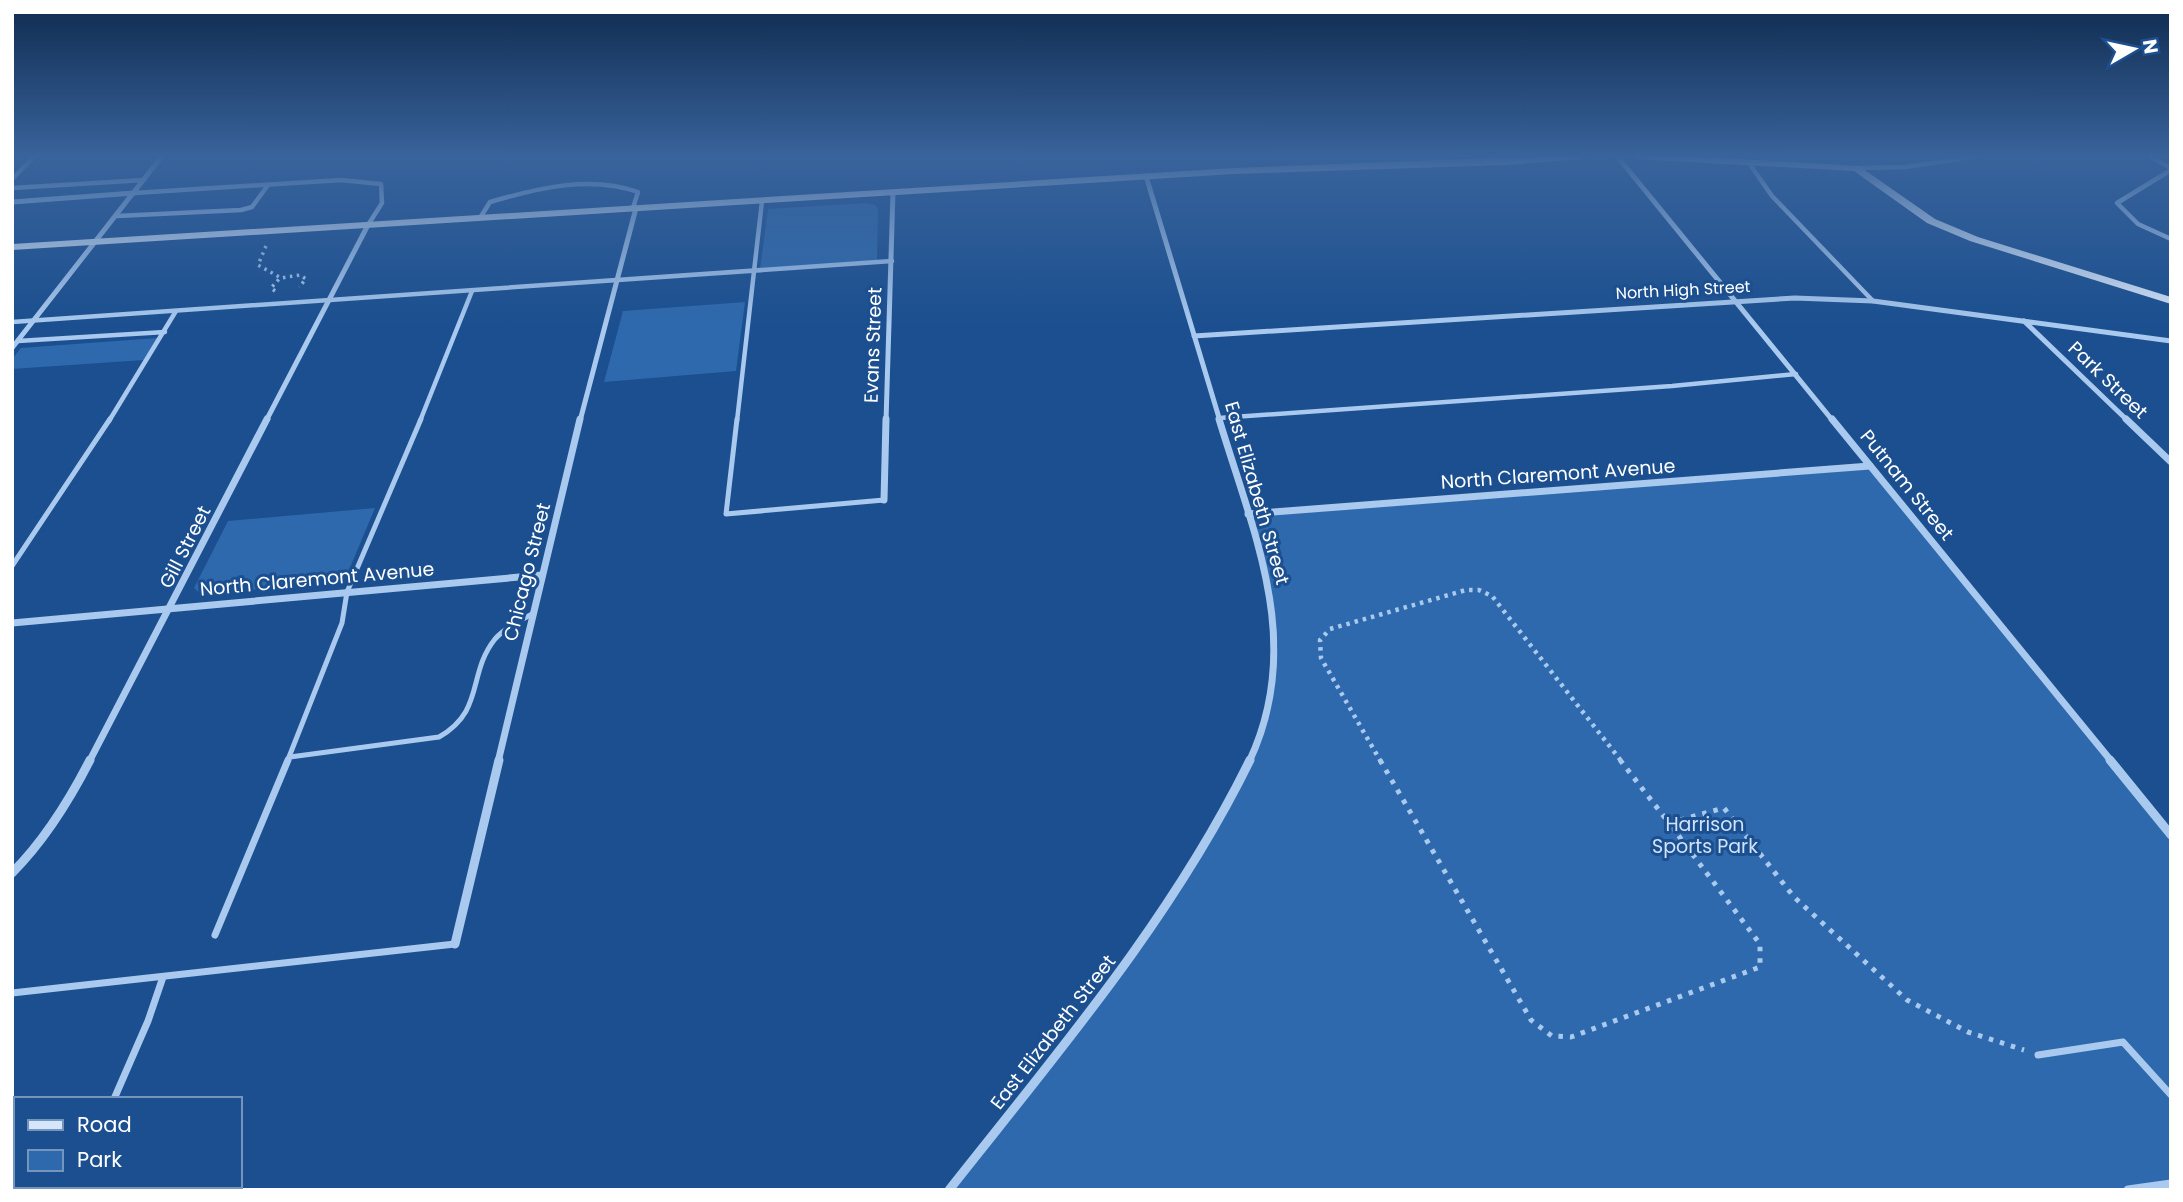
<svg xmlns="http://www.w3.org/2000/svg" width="2183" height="1202" font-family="Poppins,sans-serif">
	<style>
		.green { fill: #2e69ad }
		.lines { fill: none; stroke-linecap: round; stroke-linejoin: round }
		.path-far2 { stroke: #a9c9ee; stroke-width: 3.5; stroke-dasharray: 2.5 4.5; stroke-linecap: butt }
		.path-far1 { stroke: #a9c9ee; stroke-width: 4.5; stroke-dasharray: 3.5 5; stroke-linecap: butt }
		.path { stroke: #a9c9ee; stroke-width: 5; stroke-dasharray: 4.5 7; stroke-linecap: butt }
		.lane-far2 { stroke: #a9c9ee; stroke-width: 4.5 }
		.lane-far1 { stroke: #a9c9ee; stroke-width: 5 }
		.lane { stroke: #a9c9ee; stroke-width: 7 }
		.street-far2 { stroke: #a9c9ee; stroke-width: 5 }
		.street-far1 { stroke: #a9c9ee; stroke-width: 7 }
		.street { stroke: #a9c9ee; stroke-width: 9 }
		.secondary { fill: #d6e6fa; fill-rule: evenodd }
		.labels { text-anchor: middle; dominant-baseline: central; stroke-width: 6; stroke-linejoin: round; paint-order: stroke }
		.far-street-label { font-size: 16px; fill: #fff; stroke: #1b4f8f }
		.street-label { font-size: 19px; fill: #fff; stroke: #1b4f8f }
		.park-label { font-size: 19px; fill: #cfe3fa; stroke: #1b4f8f }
	</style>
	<rect width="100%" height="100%" fill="#1b4f8f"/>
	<g class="green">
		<path d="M865 203 875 205 878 209 877 262 760 269 768 209Z"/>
		<path d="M745 302 736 371 604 382 623 311Z"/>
		<path d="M157 338 144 360 12 369V359L21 348Z"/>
		<path d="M1870 466 2171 836V1190H949L1138 948 1252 758 1270 706 1278 648 1269 585 1248 514Z"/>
		<path d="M375 508 344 582 201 594 194 588 228 521Z"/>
	</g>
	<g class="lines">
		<g class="path-far2">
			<path d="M266 246 258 265 281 278 300 275 306 279 299 287"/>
			<path d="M275 291 271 288 280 278"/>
		</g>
		<path class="path-far1" d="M1381 762 1321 658 1320 640 1330 629 1466 590H1479L1492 596 1622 762"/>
		<g class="path">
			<path d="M1380 760 1531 1020 1552 1036 1571 1037 1760 967V944L1669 823"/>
			<path d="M1620 760 1669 823"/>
			<path d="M1669 823 1724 808 1794 897 1907 1000 1968 1032 2024 1050"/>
			<path d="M12 1181H16"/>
			<path d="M40 1186 58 1190"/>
		</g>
		<g class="lane-far2">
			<path d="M2149 156 2171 168"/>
			<path d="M1749 163 1772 196 1873 301"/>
			<path d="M1856 168 1905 167 1979 156"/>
			<path d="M2171 170 2117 203 2138 224 2171 239"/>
			<path d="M12 179 35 156"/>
			<path d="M12 188 144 180"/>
			<path d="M134 193 341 180 381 184 382 203 368 225"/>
			<path d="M117 216 241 210 252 207 268 185"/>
			<path d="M480 218 490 202C538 188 590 175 638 192L633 208"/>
			<path d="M12 322 892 261"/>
			<path d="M18 341 165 332"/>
			<path d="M1219 418 1672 386 1796 374"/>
			<path d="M109 421 176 311"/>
			<path d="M420 421 472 291"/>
			<path d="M737 421 762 201"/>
		</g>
		<g class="lane-far1">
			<path d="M737 419 726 514 884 500"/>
			<path d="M12 566 110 419"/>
			<path d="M290 757 439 737C485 711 467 674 495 639 505 628 519 621 532 614"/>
			<path d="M287 762 342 623 347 592 421 419"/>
		</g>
		<g class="lane">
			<path d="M215 935 288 760"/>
			<path d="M12 993 455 944"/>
			<path d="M2038 1055 2123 1042 2171 1095"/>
			<path d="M114 1099 148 1021 163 977"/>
		</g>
		<g class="street-far2">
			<path d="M1617 156 1833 421"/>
			<path d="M1146 176 1220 421"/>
			<path d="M12 202 134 193"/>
			<path d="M2024 321 2128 421"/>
			<path d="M1194 336 1795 298 1873 301 2171 341"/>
			<path d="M12 348 162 156"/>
			<path d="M266 421 368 225"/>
			<path d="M580 421 636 208"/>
			<path d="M886 421 893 192"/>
		</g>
		<g class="street-far1">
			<path d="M1219 419C1254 535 1305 644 1249 762"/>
			<path d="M1832 419 2112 762"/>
			<path d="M2126 419 2171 462"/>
			<path d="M884 500 886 419"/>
			<path d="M1248 514 1870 466"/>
			<path d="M12 623 542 575"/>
			<path d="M89 762 267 419"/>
			<path d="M498 762 580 419"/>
		</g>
		<g class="street">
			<path d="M2110 760 2171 835"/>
			<path d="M12 873C44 841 69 801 90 760"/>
			<path d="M455 944 499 760"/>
			<path d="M949 1190C1058 1052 1172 919 1250 760"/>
			<path d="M2128 1190 2171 1184"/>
		</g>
		<g class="secondary">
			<path d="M1543 156H1587L1582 159 1506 165 1233 174 12 250V244L1233 168Z"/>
			<path d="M1631 156H1693L1859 166 1935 219 1978 237 2171 297V304L1970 241 1927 223 1854 171 1636 159Z"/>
		</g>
	</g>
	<linearGradient id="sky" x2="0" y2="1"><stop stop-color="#0f2b4f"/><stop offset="0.48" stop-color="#39639b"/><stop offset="1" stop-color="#39639b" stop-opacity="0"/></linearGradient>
	<rect width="2183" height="325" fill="url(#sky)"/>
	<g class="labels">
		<g class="far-street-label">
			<text transform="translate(1683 290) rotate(-3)">North High Street</text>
		</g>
		<g class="street-label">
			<text transform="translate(873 345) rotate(-88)">Evans Street</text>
			<text transform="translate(2108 380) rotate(44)">Park Street</text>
			<text transform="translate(1558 474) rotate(-4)">North Claremont Avenue</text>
			<text transform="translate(1907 485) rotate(51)">Putnam Street</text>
			<text transform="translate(1257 493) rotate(74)">East Elizabeth Street</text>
			<text transform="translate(185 547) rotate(-63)">Gill Street</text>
			<text transform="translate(527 572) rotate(-76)">Chicago Street</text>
			<text transform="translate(317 579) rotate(-5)">North Claremont Avenue</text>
			<text transform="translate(1053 1032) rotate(-52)">East Elizabeth Street</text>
		</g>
		<g class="park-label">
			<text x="1705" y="824">Harrison<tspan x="1705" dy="22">Sports Park</tspan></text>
		</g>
	</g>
	<rect width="2183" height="1202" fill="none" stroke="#ffffff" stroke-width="28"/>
	<rect x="14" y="1097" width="228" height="91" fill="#1b4f8f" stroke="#7695bc" stroke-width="2"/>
	<rect x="28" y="1120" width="35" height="10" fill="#d6e6fa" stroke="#7695bc" stroke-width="2"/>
	<text x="77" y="1132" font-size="21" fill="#ffffff">Road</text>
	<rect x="28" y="1150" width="35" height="21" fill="#2e69ad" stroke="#7695bc" stroke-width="2"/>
	<text x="77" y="1167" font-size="21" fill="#ffffff">Park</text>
	<g transform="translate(2134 49) rotate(81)" stroke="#1b4f8f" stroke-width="5" paint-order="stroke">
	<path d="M0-5L12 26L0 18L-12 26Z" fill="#ffffff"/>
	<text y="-10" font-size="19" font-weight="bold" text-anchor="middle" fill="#ffffff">N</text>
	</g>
</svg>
